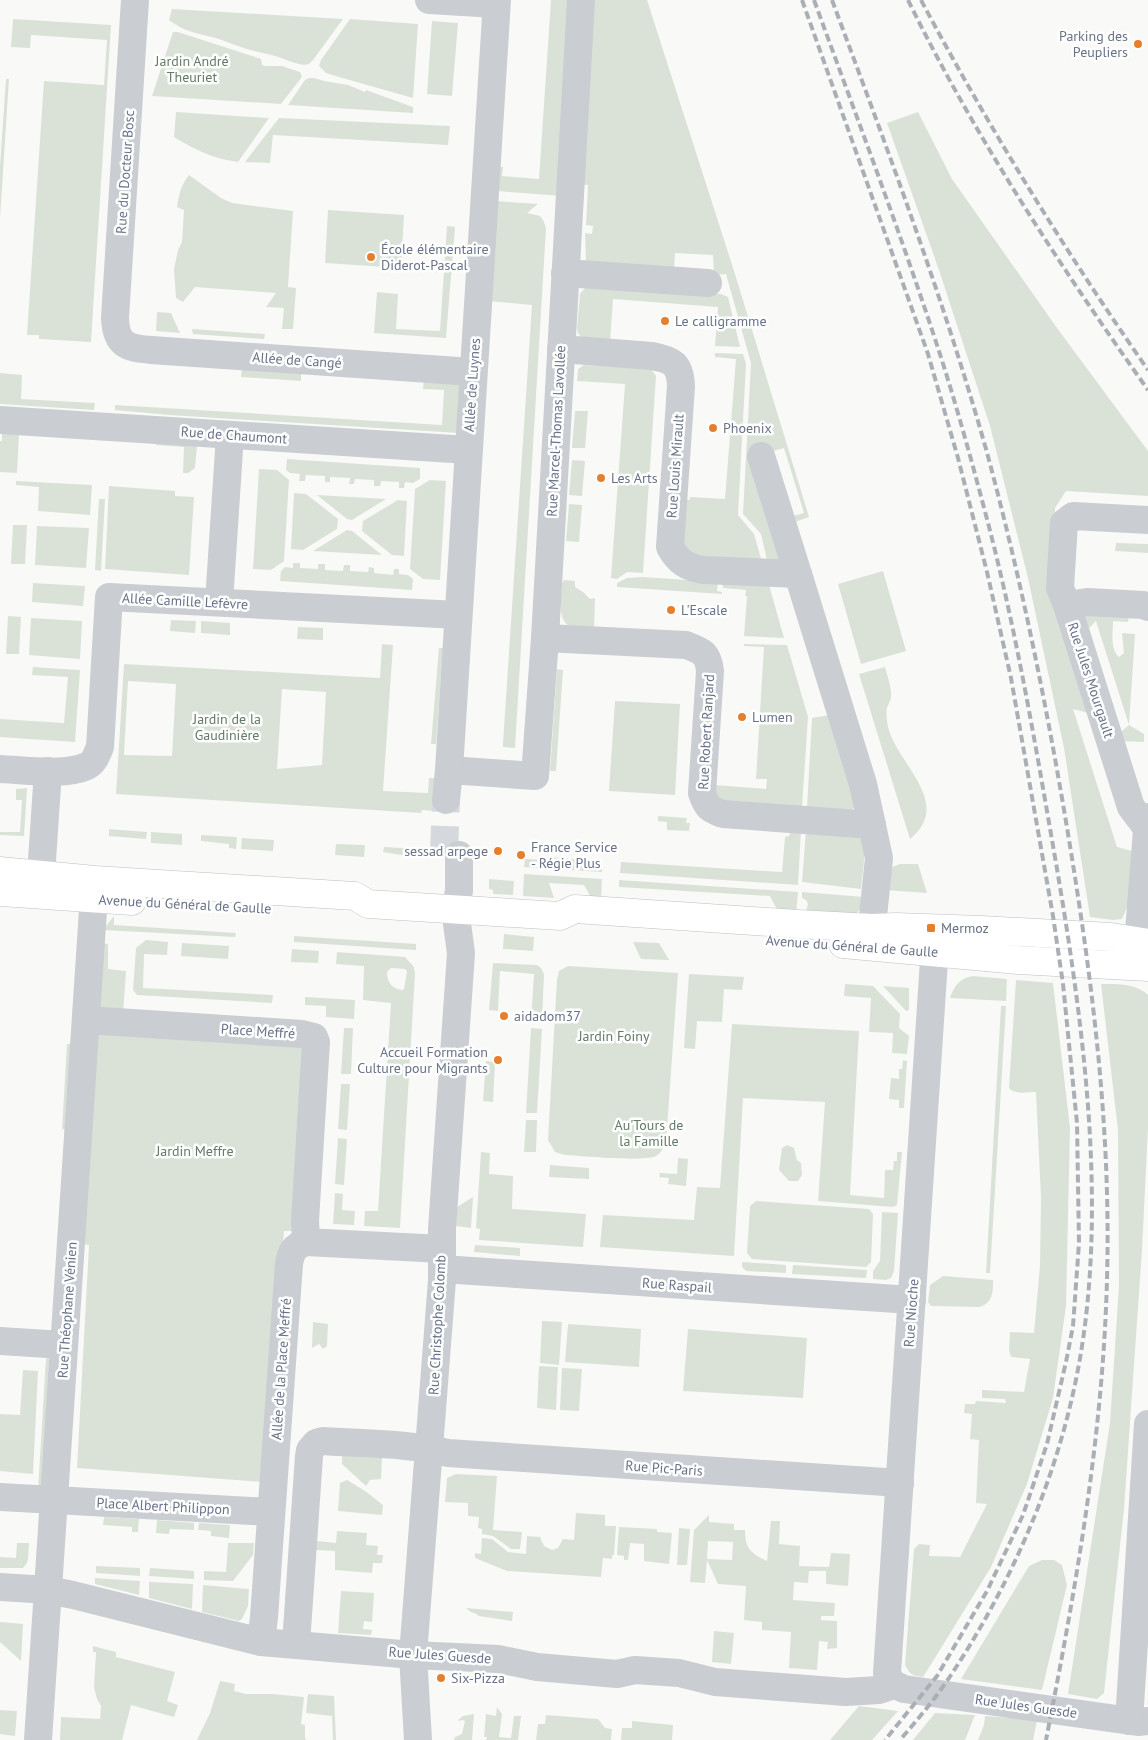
<svg xmlns="http://www.w3.org/2000/svg" width="1148" height="1740" font-family="'PT Sans',sans-serif">
	<style>
		.green { fill: #dae2d8; fill-rule: evenodd }
		.lines { fill: none; stroke-linecap: round; stroke-linejoin: round }
		.minor-tunnel { stroke: #d5d8dc; stroke-width: 28; stroke-dasharray: 28 14; stroke-linecap: butt }
		.major-casing { stroke: #bdbfc4; stroke-width: 29 }
		.minor { stroke: #cacdd1; stroke-width: 28 }
		.major { stroke: #fff; stroke-width: 28 }
		.rail { stroke: #aaaeb5; stroke-width: 4; stroke-dasharray: 8 4; stroke-linecap: butt }
		.poi-dot { fill: #e67f2b; stroke: #fff; stroke-width: 2 }
		.labels { text-anchor: middle; dominant-baseline: central; stroke-width: 5; stroke-linejoin: round; paint-order: stroke }
		.poi-label { font-size: 14px; fill: #687389; stroke: #fff; text-anchor: start }
		.park-label { font-size: 14px; fill: #637a64; stroke: #fff }
		.street-label { font-size: 14px; fill: #687389; stroke: #fff }
	</style>
	<rect width="100%" height="100%" fill="#f9faf7"/>
	<g class="green">
		<path d="M551 0H576L563 196 496 191 498 167H503L502 176 539 179Z"/>
		<path d="M587 0H647L735 274 809 517 795 522 793 516 804 513 784 448 753 457 783 559 768 565 761 534 743 514 751 363 726 274 714 275 713 255 675 253 674 270 586 263 585 233 592 234 593 226 586 225 588 185 575 184Z"/>
		<path d="M172 9 343 19 313 60 309 64 304 65C291 63 279 56 267 54 250 51 235 45 219 39 199 33 188 34 169 20Z"/>
		<path d="M13 19 111 25 91 342 39 339V335H27L44 81 104 85 107 40 31 35 30 48 11 47Z"/>
		<path d="M350 19 418 24 413 98 339 77 326 73 319 66 321 60Z"/>
		<path d="M432 21 458 23 452 96 427 94Z"/>
		<path d="M173 32H178L261 59 262 65 265 66H282L300 72 302 77 281 104 152 96Z"/>
		<path d="M309 78H314L324 81 348 85 365 92 366 90 413 107V113L288 105 305 80Z"/>
		<path d="M6 79H9L0 219V166Z"/>
		<path d="M176 112 269 118 238 162C214 159 195 150 174 137Z"/>
		<path d="M918 112 952 179 1057 328 1148 451V496L1066 491 1055 508 1053 583 1092 714 1073 709 1117 847 1132 851 1128 905 1122 919 1113 920 1090 917 1064 748 1028 578 990 426 939 270 887 123Z"/>
		<path d="M279 118 450 126 448 145 273 135 270 163 245 162Z"/>
		<path d="M189 175 221 198 232 203 293 211 288 287 296 288 293 329H282L284 308 266 307 276 293 195 287 183 302 176 298 174 269 178 250 182 242 184 210 177 207C179 194 181 185 189 175Z"/>
		<path d="M495 201 538 204 527 213C540 216 542 214 546 228L515 748 503 747V743L532 305 488 301Z"/>
		<path d="M328 210 404 215 401 268 325 263Z"/>
		<path d="M447 226 455 227 446 338 374 333 377 292 398 294 396 329 440 331Z"/>
		<path d="M591 286 721 294 728 297 740 347 715 346 718 307 613 299 610 343 582 338 578 333 577 328 580 294 585 288Z"/>
		<path d="M157 312 171 313 180 333 156 331Z"/>
		<path d="M192 329 265 334 264 339 193 334Z"/>
		<path d="M715 353 743 354 746 364 738 515 754 534 762 562 695 557 682 545 684 499 690 500V497L725 499 736 359 715 357Z"/>
		<path d="M584 365 651 369 656 376 643 573 627 572 617 579 611 578 625 384 577 381 578 369Z"/>
		<path d="M242 368 301 374V381L241 377Z"/>
		<path d="M0 373 22 375 21 399 95 403 94 410 0 404Z"/>
		<path d="M424 379 461 382 459 433 169 415 115 410V405L442 425 444 390 423 389Z"/>
		<path d="M575 411H588L585 448H572Z"/>
		<path d="M2 433 19 434 17 473 0 472V441H2Z"/>
		<path d="M157 442 197 445 195 468 188 473H183L184 447 156 445Z"/>
		<path d="M287 459 420 468V479L413 483 405 482 404 488H399V482L381 481 380 486H374V480L355 479 354 484H349L350 478 330 477V482H325V476L306 475 305 481H299L300 474 290 473 286 470Z"/>
		<path d="M572 460 585 461 582 496 569 495Z"/>
		<path d="M259 469 277 470 289 480 284 561 271 570 253 569Z"/>
		<path d="M430 480 446 481 440 580 423 579 410 569 415 489Z"/>
		<path d="M16 481 92 485 90 515 38 511 39 487 16 485Z"/>
		<path d="M109 486 175 491V496L194 497 189 575 105 569Z"/>
		<path d="M294 493 306 494 338 519 337 529 303 550 291 549Z"/>
		<path d="M317 495 386 499 352 520 347 519Z"/>
		<path d="M99 499H105L101 571 95 570Z"/>
		<path d="M398 500 407 501 404 556 392 555 362 531 363 521Z"/>
		<path d="M569 504 582 505 579 542 566 541Z"/>
		<path d="M13 525H27L25 564H11Z"/>
		<path d="M37 526 89 528 86 568 35 565Z"/>
		<path d="M347 530 352 531 382 555 313 551Z"/>
		<path d="M1116 543 1148 544V553L1115 551Z"/>
		<path d="M293 563H300V568L318 569V564H325V570L343 571 344 565H350V571L368 572 369 567 374 568V573L393 575 394 569H399V574L408 575 413 579 412 590 280 581 281 571 285 567 293 568Z"/>
		<path d="M883 571 906 651 861 664 838 584Z"/>
		<path d="M642 577 718 582 717 591 722 592V594L617 587V583L627 578Z"/>
		<path d="M564 580 575 581V587L583 592 590 599 595 598 594 629C587 628 575 629 569 626 556 617 562 595 562 583Z"/>
		<path d="M722 582 769 585 784 638 744 636 747 596H745L746 590 723 588Z"/>
		<path d="M33 583 85 586 83 606 32 602Z"/>
		<path d="M1081 615 1129 616 1128 622 1113 621C1113 632 1110 649 1119 657L1124 653 1122 633 1135 634 1129 725 1144 734V742L1117 741 1116 736 1129 725 1096 621 1084 633Z"/>
		<path d="M8 616 21 617 19 654H6Z"/>
		<path d="M31 618 82 621 80 659 29 655Z"/>
		<path d="M171 620 196 621 195 633 170 631Z"/>
		<path d="M201 621 230 623V635L201 633Z"/>
		<path d="M298 627 323 628V640L297 639Z"/>
		<path d="M382 644 393 645 383 791 428 793 429 778H434L436 811 422 810 421 813 116 794 124 664 380 678ZM128 681 176 684 172 756 124 755ZM282 689 326 692 322 765 277 769Z"/>
		<path d="M744 644 787 645 808 717 802 808 727 802 717 796 714 785 766 789 767 779H756L764 647 744 646Z"/>
		<path d="M439 648H443L436 744H431Z"/>
		<path d="M33 667 80 670 75 742 0 737V719L64 723 68 677 32 675Z"/>
		<path d="M885 667C887 676 892 687 891 697 891 701 888 704 887 708 886 713 887 722 888 727 897 764 954 803 910 839L859 674Z"/>
		<path d="M557 669 563 670 556 771H550Z"/>
		<path d="M615 701 680 704 675 795 609 791Z"/>
		<path d="M829 715 856 806 852 810 807 807 812 718Z"/>
		<path d="M27 788 24 836 0 835V832H20L22 800H16V789Z"/>
		<path d="M658 816 687 818 686 823H690L689 831 667 830V822L658 821Z"/>
		<path d="M109 829 147 832 146 839 109 836Z"/>
		<path d="M801 830 798 885 620 873 621 862 782 872 785 837 789 836 791 831Z"/>
		<path d="M806 830 858 836C869 845 862 875 861 889L802 882Z"/>
		<path d="M151 832 182 834V845L151 843Z"/>
		<path d="M201 835 237 837 236 849 229 848V844L201 841Z"/>
		<path d="M242 838 274 840 273 851 241 849Z"/>
		<path d="M336 844 365 845 364 857 335 855Z"/>
		<path d="M384 847 419 849V858L383 852Z"/>
		<path d="M547 857 602 861V872L524 867 525 859 547 860Z"/>
		<path d="M900 864H918L927 893 885 890 890 868Z"/>
		<path d="M524 874 602 879 601 901H593L584 885 549 883 554 898 523 896Z"/>
		<path d="M489 879 514 881 513 895 493 894V890L489 889Z"/>
		<path d="M619 880 798 892 796 914 779 913 770 896 619 887Z"/>
		<path d="M802 892 864 897 861 909 855 914 806 911 808 904 806 900 802 898Z"/>
		<path d="M114 916V925L236 933 235 937 103 930Z"/>
		<path d="M504 934 534 937 533 951 503 949Z"/>
		<path d="M294 936 416 944V950L294 942Z"/>
		<path d="M146 940 168 942 167 955 144 954 143 988 273 995 272 1003 137 995 133 990 136 948Z"/>
		<path d="M633 942 659 943 669 960 641 959Z"/>
		<path d="M101 943 108 944V969L126 971 123 1015 96 1013Z"/>
		<path d="M182 943 229 946 228 959 181 956Z"/>
		<path d="M292 949 319 951 318 963 291 962Z"/>
		<path d="M337 952 405 957 414 967 415 974 400 1228 364 1226 365 1211H378L391 1003 363 1000 364 966 336 964ZM391 968 405 969 407 971 404 989 402 990C392 989 387 982 387 972Z"/>
		<path d="M493 963 537 965 541 968 544 974 542 1021H531L534 974 500 971 498 1011 489 1010Z"/>
		<path d="M568 966 678 973 666 1143C663 1148 661 1153 656 1156 643 1162 583 1156 565 1155L555 1152 548 1140 557 979 559 971Z"/>
		<path d="M689 974 744 977 742 990 724 989 722 1022 697 1021 695 1049 684 1048Z"/>
		<path d="M973 976 1007 979 1006 1001 950 998C954 986 960 978 973 976Z"/>
		<path d="M1016 980 1053 983 1070 1128 1066 1306 1053 1398 1027 1484 991 1567 925 1674 923 1677C913 1676 910 1675 905 1665L914 1549 919 1544 930 1545 929 1556 960 1557 987 1504 976 1503 979 1440 970 1439 972 1414 964 1413 965 1404H975L976 1401 1006 1403 1005 1399 982 1398V1390L1024 1392 1030 1359 1011 1357 1009 1350 1010 1332 1034 1333 1040 1266 1041 1198 1036 1092C1027 1092 1015 1095 1009 1088Z"/>
		<path d="M845 984 873 986 900 1014 899 1028 909 1036 907 1054 892 1053 893 1033 869 1032 871 998 844 996Z"/>
		<path d="M1101 984C1117 984 1136 983 1148 995V1128L1142 1250 1124 1509 1104 1693 1097 1699 1068 1694 1110 1423 1119 1285 1118 1130Z"/>
		<path d="M883 986 909 988V1010L906 1011Z"/>
		<path d="M305 997 355 1000 354 1019 326 1017V1006L305 1005Z"/>
		<path d="M1001 1006H1006L990 1273H986Z"/>
		<path d="M732 1024 859 1031 850 1195 884 1198 885 1170H893L894 1161H897V1152H902L897 1205 893 1207 818 1201 825 1102 743 1098 734 1256 600 1247 603 1215 694 1220 697 1187 720 1188Z"/>
		<path d="M105 1027 306 1046 298 1231H284L264 1482 77 1468 89 1245 83 1244 95 1036Z"/>
		<path d="M344 1028H353L351 1074H341Z"/>
		<path d="M531 1028 542 1029 537 1113H526Z"/>
		<path d="M67 1044H73L67 1130 62 1129Z"/>
		<path d="M903 1060 907 1061 904 1108H899V1100L889 1099 891 1078 899 1079V1069H902Z"/>
		<path d="M486 1061 495 1062 493 1102 483 1101Z"/>
		<path d="M341 1084H350L347 1130 338 1129Z"/>
		<path d="M526 1120H537L536 1152H524Z"/>
		<path d="M338 1138 347 1139 344 1185 335 1184Z"/>
		<path d="M787 1145 794 1148 797 1160 801 1163 802 1175 798 1181H789L779 1170 782 1148Z"/>
		<path d="M481 1152 490 1153 489 1174 513 1176 512 1209 586 1214 583 1247 479 1240 480 1229 476 1228Z"/>
		<path d="M678 1158 688 1159 686 1186 668 1184 669 1178 659 1177 660 1173 677 1174Z"/>
		<path d="M550 1165 589 1168V1179L549 1177Z"/>
		<path d="M335 1193 343 1194 342 1210 355 1211 354 1225 333 1224Z"/>
		<path d="M473 1197 471 1228 456 1226 457 1207Z"/>
		<path d="M756 1201 869 1209 873 1214 871 1262 866 1267 752 1259 747 1253 750 1206Z"/>
		<path d="M882 1212 898 1213 894 1271 891 1278 886 1280 873 1279V1271L880 1261Z"/>
		<path d="M475 1245 520 1248V1256L474 1252Z"/>
		<path d="M742 1262 786 1265V1273L746 1271 742 1267Z"/>
		<path d="M793 1265 867 1270 866 1278 792 1274Z"/>
		<path d="M943 1276 993 1280C993 1292 993 1303 979 1307L931 1306 928 1302 930 1285Z"/>
		<path d="M542 1321 562 1322 559 1365 540 1363Z"/>
		<path d="M313 1322 328 1324 327 1346 323 1349 319 1344 312 1348Z"/>
		<path d="M568 1324 641 1329 639 1367 565 1362Z"/>
		<path d="M688 1329 807 1338 803 1398 683 1391Z"/>
		<path d="M46 1358 53 1359 45 1490H38Z"/>
		<path d="M539 1366 558 1367 556 1410 537 1408Z"/>
		<path d="M562 1368 582 1369 579 1411 560 1410Z"/>
		<path d="M23 1370 38 1371 33 1474 0 1471V1414L20 1415Z"/>
		<path d="M342 1454 382 1457 381 1479 370 1480 366 1486 342 1464Z"/>
		<path d="M456 1474 497 1476 493 1530 522 1532 520 1549H511L493 1536 482 1534V1529L478 1528 479 1517 468 1516V1503L445 1502 447 1478Z"/>
		<path d="M347 1480 365 1491 383 1505 382 1515 338 1511 340 1483Z"/>
		<path d="M576 1513 605 1515V1526H616L614 1555H612V1559L603 1558 601 1577 507 1571 475 1558V1553L481 1554 482 1538 492 1539 508 1552 526 1554 527 1536 540 1537 544 1546 552 1550 558 1548 563 1539 574 1540Z"/>
		<path d="M709 1515V1522L734 1524V1530H745C745 1549 751 1553 767 1561L771 1521H780L779 1544 800 1546 799 1566 829 1567 831 1553 850 1554 848 1586 826 1584V1571H809L808 1583 794 1582 793 1600 835 1603 834 1616H821V1620L837 1621V1648L827 1649 828 1642 819 1641 817 1670 789 1668 791 1632 762 1630V1622L744 1620 746 1586 718 1584 707 1560 705 1583 690 1582 694 1530ZM708 1541 733 1542 732 1560 707 1559Z"/>
		<path d="M104 1517 139 1519 138 1532H132V1527L103 1525Z"/>
		<path d="M157 1520 194 1523V1530L170 1529 169 1534 156 1533Z"/>
		<path d="M199 1523 230 1525 229 1538 211 1536V1531L198 1530Z"/>
		<path d="M619 1527 657 1529V1532L672 1533 669 1564 644 1561V1544L630 1543 628 1560H624V1556L617 1555Z"/>
		<path d="M679 1528 690 1529 687 1565H677Z"/>
		<path d="M337 1531 367 1533 366 1545 378 1546 377 1555H383L382 1563H373L372 1573 335 1570V1551L316 1550 317 1541 336 1543Z"/>
		<path d="M17 1543H29L28 1559 27 1563 23 1568H0V1557L16 1558Z"/>
		<path d="M228 1543H254L253 1555 233 1581 204 1580V1571L226 1572Z"/>
		<path d="M1042 1560H1054L1062 1565 1067 1585 1042 1690 961 1679 1029 1566Z"/>
		<path d="M96 1566 140 1568V1576L96 1573Z"/>
		<path d="M150 1568 194 1571V1579L149 1576Z"/>
		<path d="M95 1578 140 1581 139 1595 95 1584Z"/>
		<path d="M149 1582 193 1584 192 1609 149 1598Z"/>
		<path d="M203 1585 249 1589 248 1606 242 1619 239 1621 202 1612Z"/>
		<path d="M341 1591 374 1593 372 1622 364 1621 363 1629 372 1630 371 1635 338 1633Z"/>
		<path d="M466 1608 513 1612 512 1621 479 1616C475 1612 470 1613 466 1608Z"/>
		<path d="M0 1622 23 1624 21 1661 0 1642Z"/>
		<path d="M714 1631 734 1633 731 1664 712 1662Z"/>
		<path d="M93 1646 116 1652V1657L175 1672 167 1701 178 1705 174 1717 131 1705 122 1740H60L61 1717 100 1719 101 1706 97 1699 94 1687 96 1652H93Z"/>
		<path d="M220 1681 235 1684 234 1691 246 1694H272L304 1697 301 1724 305 1725V1737L306 1740H197L210 1713Z"/>
		<path d="M308 1694 334 1696 336 1740H333L332 1716 306 1713Z"/>
		<path d="M859 1706 898 1711 872 1740H830Z"/>
		<path d="M497 1707 502 1714 499 1737 511 1738 514 1716H521L518 1740H486L487 1737H484L486 1714 496 1716Z"/>
		<path d="M0 1710 17 1711 15 1736 0 1734Z"/>
		<path d="M935 1713 975 1715 965 1740H913Z"/>
		<path d="M474 1714 472 1740H454L455 1737 462 1734 465 1721 463 1720 458 1721 459 1719 463 1716Z"/>
		<path d="M546 1715 598 1719 605 1728 612 1729 611 1740H536L538 1724H545Z"/>
		<path d="M985 1716 1037 1720 1033 1740H978L984 1725Z"/>
		<path d="M632 1721 673 1725 672 1740H621L622 1728H632Z"/>
	</g>
	<g class="lines">
		<path class="minor-tunnel" d="M444 854 446 800"/>
		<defs>
			<g id="major">
				<path d="M0 871 95 880 355 896 368 904 560 916 575 909 798 924 872 928 896 927 982 930 1111 937 1148 943"/>
				<path d="M0 892 132 901"/>
				<path d="M843 944 1018 960 1148 967"/>
			</g>
		</defs>
		<use href="#major" class="major-casing"/>
		<g class="minor">
			<path d="M135 0 115 318C116 345 127 348 151 350L473 372"/>
			<path d="M429 0 496 4"/>
			<path d="M565 273 708 283"/>
			<path d="M561 349 652 356C673 360 680 364 681 386L670 547C678 562 688 568 704 570L798 574 863 784 879 858 870 946"/>
			<path d="M0 420 468 450"/>
			<path d="M761 456 798 574"/>
			<path d="M219 602 230 435"/>
			<path d="M1067 605 1060 588 1064 523 1073 516 1148 520"/>
			<path d="M545 638 686 645C702 651 708 653 710 671L702 793C707 808 710 809 723 814L872 825"/>
			<path d="M0 769C23 770 66 776 87 766 94 763 97 754 100 747L109 597 458 615"/>
			<path d="M449 770 535 776 545 638 581 0"/>
			<path d="M446 800 449 770 497 0"/>
			<path d="M1148 817 1139 931 1148 943"/>
			<path d="M1147 828 1131 807 1067 605 1087 602 1143 605 1148 607"/>
			<path d="M41 875 48 771"/>
			<path d="M936 930 887 1673C890 1683 895 1685 904 1689L1138 1722 1148 1721"/>
			<path d="M86 1020 302 1034 314 1037 316 1042 305 1221 306 1242"/>
			<path d="M442 1269 912 1300"/>
			<path d="M0 1341 64 1345"/>
			<path d="M0 1497 271 1512"/>
			<path d="M0 1587 48 1590 73 1595 261 1642 413 1655 498 1659 537 1667 617 1674 635 1670 679 1673 715 1682 846 1692 879 1690 894 1685"/>
			<path d="M261 1642 264 1617 289 1264C291 1252 294 1246 306 1242L442 1249"/>
			<path d="M296 1644 309 1456 310 1450 316 1443 323 1441C364 1444 408 1443 448 1453L900 1483"/>
			<path d="M1129 1721 1148 1424"/>
			<path d="M38 1740 95 880"/>
			<path d="M418 1740 413 1655 442 1280V1229L461 953 455 909 459 891V855"/>
		</g>
		<use href="#major" class="major"/>
		<g class="rail">
			<path d="M802 0 928 354 958 458 987 572 1011 678 1053 916 1063 984 1077 1123 1079 1243 1073 1326 1066 1362 1047 1444 1023 1515 987 1591 937 1676 885 1740"/>
			<path d="M814 0C856 115 899 229 937 345 954 397 969 451 983 504 1015 622 1035 742 1056 863 1083 1022 1108 1204 1079 1364 1059 1474 1013 1581 951 1675 936 1698 918 1719 900 1740"/>
			<path d="M832 0C887 148 943 297 986 449 1022 582 1049 716 1071 852 1094 994 1111 1135 1107 1279 1103 1435 1076 1587 1046 1740"/>
			<path d="M908 0C975 137 1060 266 1148 390"/>
			<path d="M921 0C989 128 1065 251 1148 370"/>
		</g>
	</g>
	<g class="poi-dot">
		<circle cx="1138" cy="44" r="5"/>
		<circle cx="371" cy="257" r="5"/>
		<circle cx="665" cy="321" r="5"/>
		<circle cx="713" cy="428" r="5"/>
		<circle cx="601" cy="478" r="5"/>
		<circle cx="671" cy="610" r="5"/>
		<circle cx="742" cy="717" r="5"/>
		<circle cx="498" cy="851" r="5"/>
		<circle cx="521" cy="855" r="5"/>
		<rect x="926" y="923" width="10" height="10" rx="2.5"/>
		<circle cx="504" cy="1016" r="5"/>
		<circle cx="498" cy="1060" r="5"/>
		<circle cx="441" cy="1678" r="5"/>
	</g>
	<g class="labels">
		<g class="poi-label">
			<text x="1128" y="36" text-anchor="end">Parking des<tspan x="1128" dy="16">Peupliers</tspan></text>
			<text x="381" y="249">École élémentaire<tspan x="381" dy="16">Diderot-Pascal</tspan></text>
			<text x="675" y="321">Le calligramme</text>
			<text x="723" y="428">Phoenix</text>
			<text x="611" y="478">Les Arts</text>
			<text x="681" y="610">L'Escale</text>
			<text x="752" y="717">Lumen</text>
			<text x="531" y="847">France Service<tspan x="531" dy="16">- Régie Plus</tspan></text>
			<text x="488" y="851" text-anchor="end">sessad arpege</text>
			<text x="941" y="928">Mermoz</text>
			<text x="514" y="1016">aidadom37</text>
			<text x="488" y="1052" text-anchor="end">Accueil Formation<tspan x="488" dy="16">Culture pour Migrants</tspan></text>
			<text x="451" y="1678">Six-Pizza</text>
		</g>
		<g class="park-label">
			<text x="192" y="61">Jardin André<tspan x="192" dy="16">Theuriet</tspan></text>
			<text x="227" y="719">Jardin de la<tspan x="227" dy="16">Gaudinière</tspan></text>
			<text x="614" y="1036">Jardin Foiny</text>
			<text x="649" y="1125">Au'Tours de<tspan x="649" dy="16">la Famille</tspan></text>
			<text x="195" y="1151">Jardin Meffre</text>
		</g>
		<g class="street-label">
			<text transform="translate(125 172) rotate(-86)">Rue du Docteur Bosc</text>
			<text transform="translate(297 360) rotate(4)">Allée de Cangé</text>
			<text transform="translate(472 385) rotate(-86)">Allée de Luynes</text>
			<text transform="translate(556 431) rotate(-87)">Rue Marcel-Thomas Lavollée</text>
			<text transform="translate(234 435) rotate(4)">Rue de Chaumont</text>
			<text transform="translate(675 466) rotate(-86)">Rue Louis Mirault</text>
			<text transform="translate(185 601) rotate(3)">Allée Camille Lefèvre</text>
			<text transform="translate(1091 680) rotate(72)">Rue Jules Mourgault</text>
			<text transform="translate(706 732) rotate(-87)">Rue Robert Ranjard</text>
			<text transform="translate(185 904) rotate(3)">Avenue du Général de Gaulle</text>
			<text transform="translate(852 946) rotate(4)">Avenue du Général de Gaulle</text>
			<text transform="translate(258 1031) rotate(4)">Place Meffré</text>
			<text transform="translate(677 1285) rotate(4)">Rue Raspail</text>
			<text transform="translate(67 1310) rotate(-86)">Rue Théophane Vénien</text>
			<text transform="translate(911 1313) rotate(-86)">Rue Nioche</text>
			<text transform="translate(437 1325) rotate(-87)">Rue Christophe Colomb</text>
			<text transform="translate(281 1369) rotate(-86)">Allée de la Place Meffré</text>
			<text transform="translate(664 1468) rotate(4)">Rue Pic-Paris</text>
			<text transform="translate(163 1506) rotate(3)">Place Albert Philippon</text>
			<text transform="translate(440 1655) rotate(4)">Rue Jules Guesde</text>
			<text transform="translate(1026 1706) rotate(8)">Rue Jules Guesde</text>
		</g>
	</g>
</svg>
